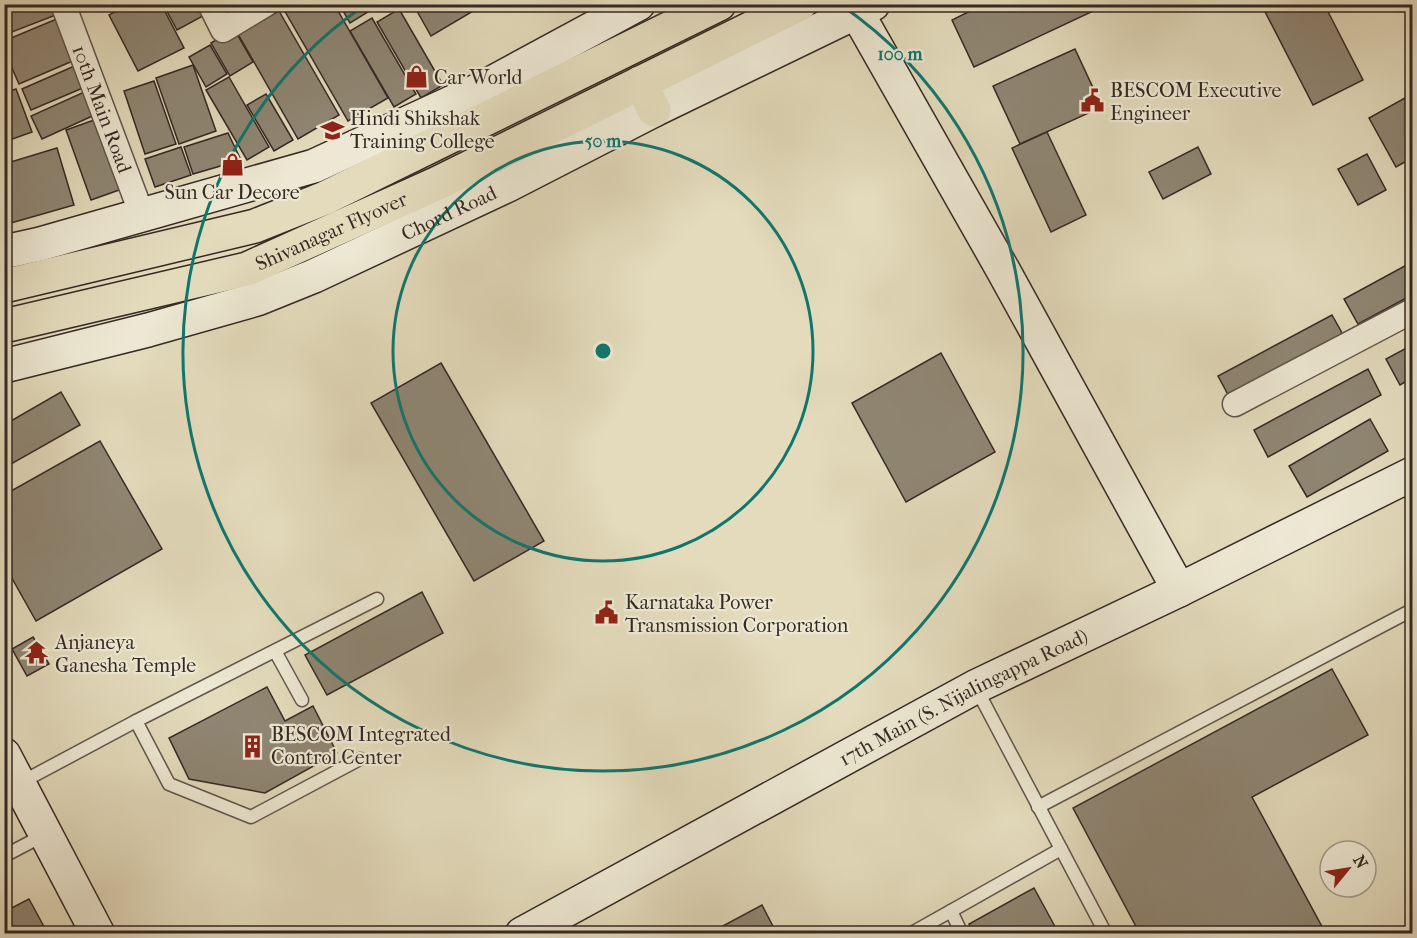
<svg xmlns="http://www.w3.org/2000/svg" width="1417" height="938" font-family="'IM FELL French Canon',serif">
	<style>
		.building { fill: #8f8673; stroke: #352924; stroke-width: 1.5 }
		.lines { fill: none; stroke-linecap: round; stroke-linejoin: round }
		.lane-casing { stroke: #60564a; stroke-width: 15 }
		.street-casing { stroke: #60564a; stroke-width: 27 }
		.secondary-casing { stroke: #352924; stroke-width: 36 }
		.primary-casing { stroke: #352924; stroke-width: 36 }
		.lane { stroke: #ede8d3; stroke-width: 12 }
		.street { stroke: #ede8d3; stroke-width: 24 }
		.secondary { stroke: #ede8d3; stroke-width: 33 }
		.primary { stroke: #e3dbbc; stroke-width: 33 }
		.ring { fill: none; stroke: #0f766e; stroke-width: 3 }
		.labels { text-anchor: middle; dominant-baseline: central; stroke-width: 4.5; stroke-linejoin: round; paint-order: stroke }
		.poi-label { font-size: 20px; fill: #352924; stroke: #ede8d3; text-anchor: start }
		.street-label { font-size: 20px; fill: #352924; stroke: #ede8d3 }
		.centre { fill: #0f766e; stroke: #ede8d3; stroke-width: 3 }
		.ring-label { font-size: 18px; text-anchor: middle; font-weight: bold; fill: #0f766e; stroke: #ede8d3; stroke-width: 4.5; stroke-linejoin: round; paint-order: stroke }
	</style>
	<rect width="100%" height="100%" fill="#e3dbbc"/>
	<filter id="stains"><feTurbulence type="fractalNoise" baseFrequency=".00333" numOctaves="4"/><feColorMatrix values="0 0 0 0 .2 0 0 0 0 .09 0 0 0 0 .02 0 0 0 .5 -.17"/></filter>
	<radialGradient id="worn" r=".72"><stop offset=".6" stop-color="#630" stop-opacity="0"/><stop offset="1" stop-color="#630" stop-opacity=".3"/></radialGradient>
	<g class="building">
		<path d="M4 4H73L74 8 4 35Z"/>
		<path d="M128 4H161L184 48 138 71 109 15Z"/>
		<path d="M163 4H211L214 10 177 30Z"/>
		<path d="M289 4H334L388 98 348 121 283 8Z"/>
		<path d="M339 4H381L350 23Z"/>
		<path d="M413 4H485L431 36Z"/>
		<path d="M984 4H1108L974 67 952 20Z"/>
		<path d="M1261 4H1324L1363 80 1313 105Z"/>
		<path d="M399 9 443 85 421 98 377 22Z"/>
		<path d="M279 11 339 115 298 139 238 34Z"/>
		<path d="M71 13 89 54 19 84 4 50V41Z"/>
		<path d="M372 18 416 94 394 107 350 31Z"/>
		<path d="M234 29 253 62 230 76 211 43Z"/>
		<path d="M210 45 227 74 206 87 189 57Z"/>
		<path d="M1075 49 1102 107 1020 144 993 86Z"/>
		<path d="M95 57 104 79 31 110 22 89Z"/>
		<path d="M193 65 216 131 179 144 156 78Z"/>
		<path d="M229 77 269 147 247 160 206 90Z"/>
		<path d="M154 81 176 144 145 154 124 91Z"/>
		<path d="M102 84 112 107 42 139 31 116Z"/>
		<path d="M16 89 32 132 4 142V93Z"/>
		<path d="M266 94 293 140 274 151 247 105Z"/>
		<path d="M1412 94V158L1396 167 1369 118Z"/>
		<path d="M111 114 136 184 91 200 66 130Z"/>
		<path d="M1047 132 1086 215 1051 232 1012 148Z"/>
		<path d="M228 133 241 160 193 174 184 147Z"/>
		<path d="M181 147 191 175 155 187 145 159Z"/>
		<path d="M1198 147 1211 174 1163 199 1149 172Z"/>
		<path d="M57 148 74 205 4 225V164Z"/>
		<path d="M1367 154 1386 190 1358 205 1338 169Z"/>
		<path d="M1412 262V295L1358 324 1344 299Z"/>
		<path d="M1332 315 1346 340 1232 402 1218 376Z"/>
		<path d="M1412 345V378L1400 385 1386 359Z"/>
		<path d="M941 353 995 452 906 502 852 403Z"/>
		<path d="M441 363 544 541 474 581 371 403Z"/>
		<path d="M1368 369 1381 395 1268 457 1254 430Z"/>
		<path d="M61 392 80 425 4 468V425Z"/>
		<path d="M1370 419 1388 451 1307 497 1289 466Z"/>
		<path d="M100 441 162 549 36 621 4 564V495Z"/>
		<path d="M422 592 443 633 327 695 305 655Z"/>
		<path d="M33 637 49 664 27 676 12 649Z"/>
		<path d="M1332 669 1368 735 1252 797 1326 934H1140L1073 808Z"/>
		<path d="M267 687 285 721 313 706 337 753 265 793 189 779 169 738Z"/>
		<path d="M1034 888 1059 934H974L969 924Z"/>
		<path d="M29 899 48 934H4V912Z"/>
		<path d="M762 905 777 934H708Z"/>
	</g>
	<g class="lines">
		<defs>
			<g id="lane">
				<path d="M275 651 302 700"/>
				<path d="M976 688 1106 934"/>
				<path d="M136 721 169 784 251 817 360 759"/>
				<path d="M20 783 136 721 377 599"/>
				<path d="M1038 807 1412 610"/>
				<path d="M4 856 44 835"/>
				<path d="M951 911 1061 849"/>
				<path d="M910 934 951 911 962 934"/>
			</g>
			<g id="street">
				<path id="s1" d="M63 4 142 215"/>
				<path d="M210 4 223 30 266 4"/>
				<path d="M1235 404 1412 311"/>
			</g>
			<g id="secondary">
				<path d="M857 13 1003 270 1179 590"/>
				<path d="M4 252 40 244 314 166 479 90 638 4"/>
				<path id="s2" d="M4 366 148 330 257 299 314 276 508 185 654 110 873 4"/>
				<path d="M4 755 98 934"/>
				<path id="s3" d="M522 934 975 687 1179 590 1412 474"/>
			</g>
			<g id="primary">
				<path d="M640 83 654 110"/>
				<path d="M4 286 255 226 325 198 719 4"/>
				<path id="s4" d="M4 326 247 269 438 183 800 4"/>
			</g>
		</defs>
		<use href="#lane" class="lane-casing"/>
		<use href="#street" class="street-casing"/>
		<use href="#secondary" class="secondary-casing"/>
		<use href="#primary" class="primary-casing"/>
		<use href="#lane" class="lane"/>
		<use href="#street" class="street"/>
		<use href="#secondary" class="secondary"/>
		<use href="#primary" class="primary"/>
	</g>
	<g class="ring">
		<circle cx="603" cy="351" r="210"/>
		<path d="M841 5A420 420 0 1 1 365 5"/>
	</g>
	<defs>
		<symbol id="shop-bare" viewBox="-9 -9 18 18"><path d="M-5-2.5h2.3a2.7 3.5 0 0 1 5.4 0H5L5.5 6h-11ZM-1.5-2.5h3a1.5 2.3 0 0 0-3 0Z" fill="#8f2418" stroke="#ede8d3" stroke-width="2.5" paint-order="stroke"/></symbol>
		<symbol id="civic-bare" viewBox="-9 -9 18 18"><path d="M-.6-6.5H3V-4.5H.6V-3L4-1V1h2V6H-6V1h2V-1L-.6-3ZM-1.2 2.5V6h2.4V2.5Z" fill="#8f2418" stroke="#ede8d3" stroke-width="2.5" paint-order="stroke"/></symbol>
		<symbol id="university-bare" viewBox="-9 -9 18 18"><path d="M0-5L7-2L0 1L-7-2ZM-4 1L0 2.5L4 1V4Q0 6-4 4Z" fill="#8f2418" stroke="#ede8d3" stroke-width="2.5" paint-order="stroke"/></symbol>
		<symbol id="temple-bare" viewBox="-9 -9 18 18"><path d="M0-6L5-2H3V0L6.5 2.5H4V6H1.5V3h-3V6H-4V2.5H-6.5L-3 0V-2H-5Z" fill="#8f2418" stroke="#ede8d3" stroke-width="2.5" paint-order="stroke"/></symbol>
		<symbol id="building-bare" viewBox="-9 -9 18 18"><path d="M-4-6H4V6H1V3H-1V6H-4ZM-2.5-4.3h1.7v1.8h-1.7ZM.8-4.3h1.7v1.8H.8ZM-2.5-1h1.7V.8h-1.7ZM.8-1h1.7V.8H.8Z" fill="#8f2418" stroke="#ede8d3" stroke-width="2.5" paint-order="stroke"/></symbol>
	</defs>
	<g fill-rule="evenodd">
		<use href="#shop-bare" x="400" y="60" width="33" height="33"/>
		<use href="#civic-bare" x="1076" y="84" width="33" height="33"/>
		<use href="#university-bare" x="316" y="114" width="33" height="33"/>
		<use href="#shop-bare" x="216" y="148" width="33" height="33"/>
		<use href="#civic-bare" x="590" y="596" width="33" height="33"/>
		<use href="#temple-bare" x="20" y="636" width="33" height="33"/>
		<use href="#building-bare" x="236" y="730" width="33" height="33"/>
	</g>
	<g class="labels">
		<g class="poi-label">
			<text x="434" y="77">Car World</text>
			<text x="1110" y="90">BESCOM Executive<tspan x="1110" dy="23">Engineer</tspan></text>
			<text x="350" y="118">Hindi Shikshak<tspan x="350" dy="23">Training College</tspan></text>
			<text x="232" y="192" text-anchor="middle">Sun Car Decore</text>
			<text x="625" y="602">Karnataka Power<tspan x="625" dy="23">Transmission Corporation</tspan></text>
			<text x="55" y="642">Anjaneya<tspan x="55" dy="23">Ganesha Temple</tspan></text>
			<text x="271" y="734">BESCOM Integrated<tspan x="271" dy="23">Control Center</tspan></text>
		</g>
		<g class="street-label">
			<text stroke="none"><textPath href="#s1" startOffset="112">10th Main Road</textPath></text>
			<text stroke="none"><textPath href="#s2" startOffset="472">Chord Road</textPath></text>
			<text stroke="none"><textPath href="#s4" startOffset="342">Shivanagar Flyover</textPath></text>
			<text stroke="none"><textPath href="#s3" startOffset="501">17th Main (S. Nijalingappa Road)</textPath></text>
		</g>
	</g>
	<circle cx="603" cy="351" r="9" class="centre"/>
	<g class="ring-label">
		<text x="900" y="60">100 m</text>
		<text x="603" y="147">50 m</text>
	</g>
	<rect width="1417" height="938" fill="none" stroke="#e3dbbc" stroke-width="24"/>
	<rect x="6" y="6" width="1405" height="926" fill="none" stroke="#352924" stroke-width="3"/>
	<rect x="12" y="12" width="1393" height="914" fill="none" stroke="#352924" stroke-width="1.5"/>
	<g transform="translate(1348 869) rotate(60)"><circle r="28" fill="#ede8d3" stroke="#a39c8d" stroke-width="1.5"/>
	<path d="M0-4.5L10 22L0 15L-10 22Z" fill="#8f2418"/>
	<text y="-9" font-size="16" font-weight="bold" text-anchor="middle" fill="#352924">N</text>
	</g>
	<rect width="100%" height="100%" filter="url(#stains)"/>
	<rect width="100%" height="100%" fill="url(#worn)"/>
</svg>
